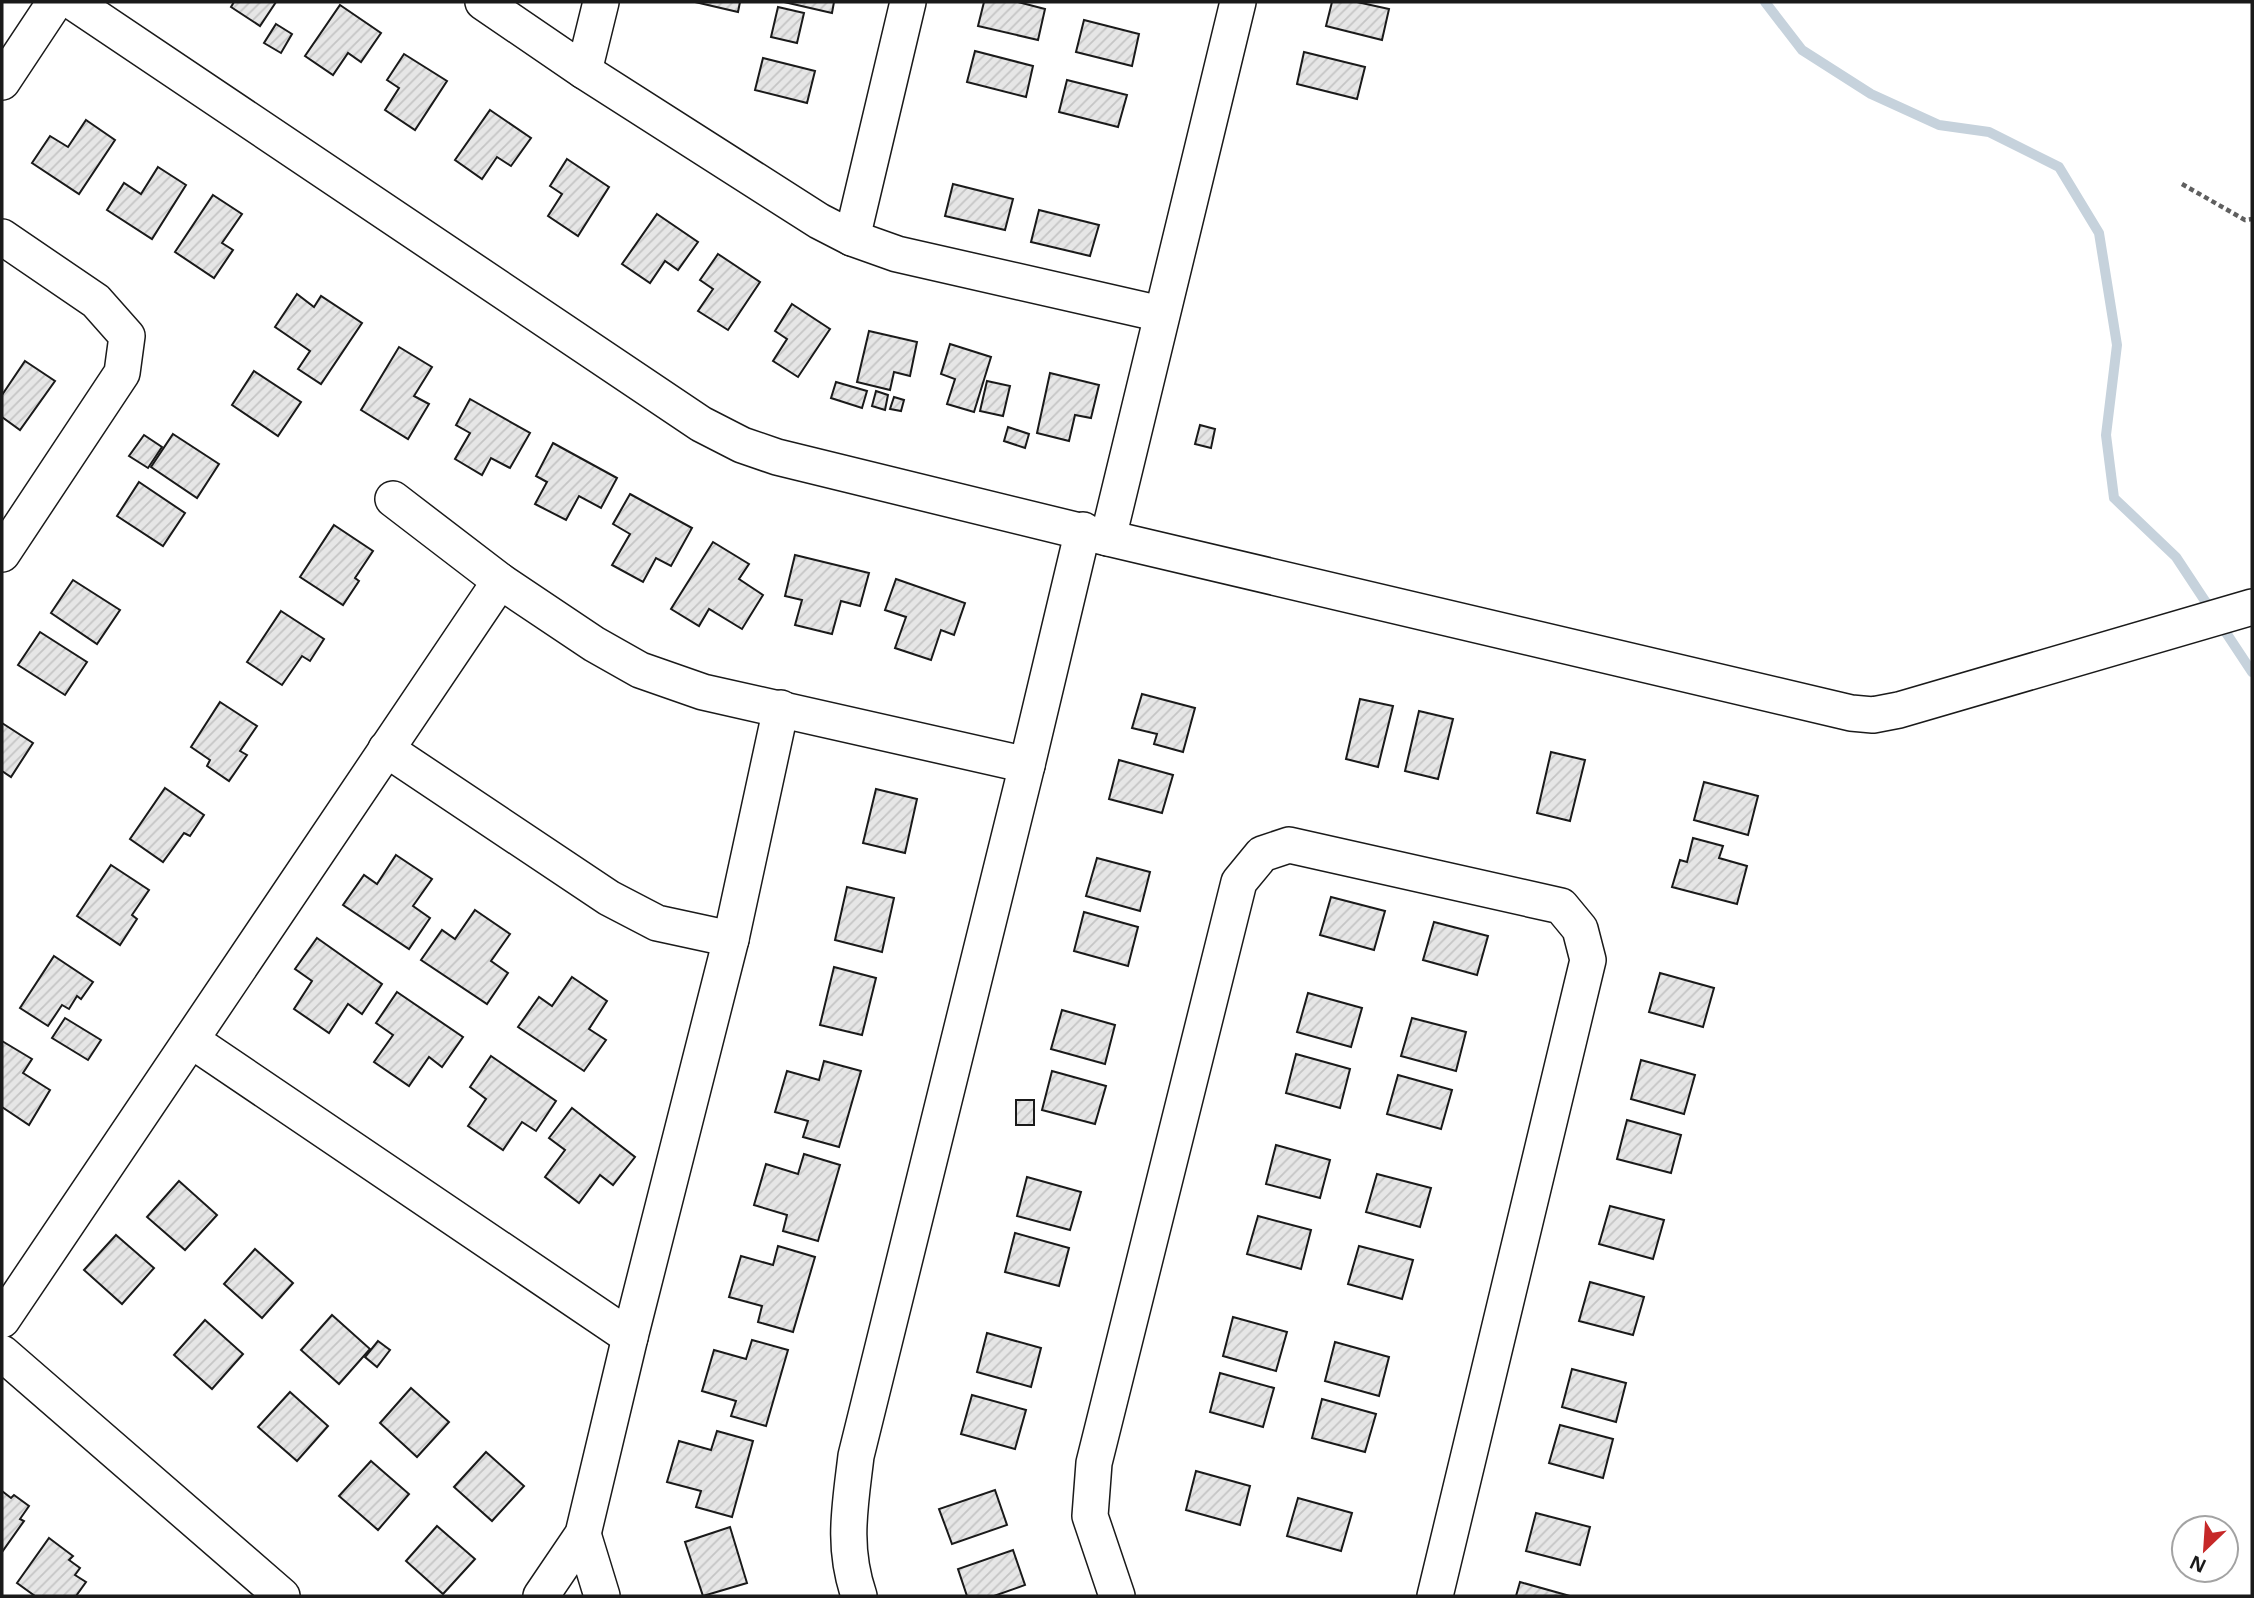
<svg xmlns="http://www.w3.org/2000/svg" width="2254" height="1598" font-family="'Open Sans',sans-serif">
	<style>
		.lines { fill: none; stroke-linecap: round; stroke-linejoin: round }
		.stream { stroke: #c6d2dc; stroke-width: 10 }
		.building { fill: url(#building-hatch); stroke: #1a1a1a; stroke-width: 2 }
		.minor-casing { stroke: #1a1a1a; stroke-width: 38 }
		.path { stroke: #5f5f5f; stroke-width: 4.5; stroke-dasharray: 5 3.5; stroke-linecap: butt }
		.minor { stroke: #fff; stroke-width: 35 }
	</style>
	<defs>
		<pattern id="building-hatch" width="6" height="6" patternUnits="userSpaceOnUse" patternTransform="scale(1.75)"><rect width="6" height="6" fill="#e6e6e6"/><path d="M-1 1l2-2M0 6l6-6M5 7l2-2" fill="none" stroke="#c5c5c5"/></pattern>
	</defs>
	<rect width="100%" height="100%" fill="#fff"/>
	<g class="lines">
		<path class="stream" d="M1765 2 1802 50 1871 94 1939 125 1989 132 2059 167 2099 233 2117 345 2106 435 2114 498 2176 557 2252 672"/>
	</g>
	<g class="building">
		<path d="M234 2H276L260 26 231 7Z"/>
		<path d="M695 2H740L738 12Z"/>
		<path d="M784 2H834L832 13Z"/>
		<path d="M984 2H1018L1045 9 1038 40 978 26Z"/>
		<path d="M1332 2H1357L1389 9 1382 40 1326 26Z"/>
		<path d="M340 5 381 33 361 62 348 53 333 75 305 56Z"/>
		<path d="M778 7 804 13 797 43 771 37Z"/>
		<path d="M1084 20 1139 34 1132 66 1076 52Z"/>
		<path d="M276 24 292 34 281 53 264 43Z"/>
		<path d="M975 51 1033 66 1026 97 967 82Z"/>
		<path d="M1304 52 1365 67 1357 99 1297 84Z"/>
		<path d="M404 54 447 81 415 130 385 110 399 88 387 80Z"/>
		<path d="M763 58 815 71 807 103 755 90Z"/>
		<path d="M1067 80 1127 95 1118 127 1059 112Z"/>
		<path d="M490 110 531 138 511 166 497 157 482 179 455 160Z"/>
		<path d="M86 120 115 140 79 194 32 163 50 136 68 147Z"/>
		<path d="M567 159 609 187 578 236 548 216 562 194 550 186Z"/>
		<path d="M158 167 186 185 152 239 107 210 124 183 141 194Z"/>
		<path d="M953 184 1013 199 1005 230 945 216Z"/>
		<path d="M213 195 242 214 222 243 233 250 214 278 175 252Z"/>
		<path d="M1039 210 1099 225 1090 256 1031 242Z"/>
		<path d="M657 214 698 242 678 270 665 261 650 283 622 264Z"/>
		<path d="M718 254 760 282 728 330 698 311 713 289 700 280Z"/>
		<path d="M297 294 314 307 321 296 362 323 321 384 298 369 310 351 275 327Z"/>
		<path d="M792 304 830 329 798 377 773 361 787 339 775 331Z"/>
		<path d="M869 331 917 342 910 376 894 372 890 390 857 382Z"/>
		<path d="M950 344 991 357 974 412 947 404 955 379 941 374Z"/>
		<path d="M399 347 432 367 414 396 429 404 408 439 361 410Z"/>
		<path d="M25 361 55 381 20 430 2 417V395Z"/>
		<path d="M254 371 301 402 278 436 232 405Z"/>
		<path d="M1050 373 1099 385 1091 418 1075 415 1069 441 1037 433Z"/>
		<path d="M987 381 1010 386 1003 416 980 411Z"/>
		<path d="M836 382 867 391 862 408 831 398Z"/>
		<path d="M876 391 888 395 885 410 872 406Z"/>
		<path d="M894 397 904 400 901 411 890 409Z"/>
		<path d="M470 399 530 433 510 468 491 458 482 475 455 459 470 433 456 425Z"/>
		<path d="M1200 425 1215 429 1211 448 1195 444Z"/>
		<path d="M1008 427 1029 434 1025 448 1004 441Z"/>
		<path d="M173 434 219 464 197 498 151 467Z"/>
		<path d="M144 435 162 447 148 468 129 456Z"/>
		<path d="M553 443 617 478 601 508 579 496 566 520 535 504 547 482 536 476Z"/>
		<path d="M139 482 185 513 163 546 117 516Z"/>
		<path d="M630 494 692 528 671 566 656 558 643 582 612 565 630 534 613 524Z"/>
		<path d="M334 525 373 551 355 578 359 581 343 605 300 577Z"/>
		<path d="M713 542 749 564 739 579 763 595 742 629 709 609 699 626 671 609Z"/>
		<path d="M795 555 869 573 860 606 841 601 832 634 795 625 802 600 785 596Z"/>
		<path d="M896 579 965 603 954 635 941 630 931 660 895 648 906 617 885 610Z"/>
		<path d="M73 580 120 610 97 644 51 613Z"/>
		<path d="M281 611 324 639 310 661 302 656 282 685 247 662Z"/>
		<path d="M40 632 87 662 65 695 18 665Z"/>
		<path d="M1142 694 1195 708 1183 752 1154 744 1157 734 1132 728Z"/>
		<path d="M1360 699 1393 706 1378 767 1346 759Z"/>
		<path d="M220 702 257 726 240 751 247 755 229 781 207 766 210 760 191 747Z"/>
		<path d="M1419 711 1453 719 1438 779 1405 771Z"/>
		<path d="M2 723 33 743 11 777 2 771Z"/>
		<path d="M1551 752 1585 760 1570 821 1537 813Z"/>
		<path d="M1119 760 1173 775 1162 813 1109 799Z"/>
		<path d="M1704 782 1758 796 1748 835 1694 820Z"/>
		<path d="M165 788 204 815 190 836 184 833 163 862 130 839Z"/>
		<path d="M876 789 917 799 905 853 863 843Z"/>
		<path d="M1693 838 1723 846 1719 858 1747 866 1737 904 1672 887 1680 860 1687 862Z"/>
		<path d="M396 855 432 879 413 906 430 918 409 949 343 905 364 875 377 884Z"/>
		<path d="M1097 858 1150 872 1140 911 1086 896Z"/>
		<path d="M111 865 149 890 132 915 137 919 120 945 77 916Z"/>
		<path d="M847 887 894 898 882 952 835 940Z"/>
		<path d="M1331 897 1385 911 1374 950 1320 935Z"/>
		<path d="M475 910 510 934 491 961 508 973 487 1004 421 960 442 930 455 939Z"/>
		<path d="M1084 912 1138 927 1128 966 1074 951Z"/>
		<path d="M1434 922 1488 936 1477 975 1423 960Z"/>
		<path d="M317 938 382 984 362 1014 348 1004 329 1033 294 1009 312 981 295 969Z"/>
		<path d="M54 956 93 982 81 999 77 996 69 1009 62 1005 48 1026 20 1008Z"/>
		<path d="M834 967 876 978 862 1035 820 1025Z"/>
		<path d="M1660 973 1714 988 1703 1027 1649 1012Z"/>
		<path d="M572 977 607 1001 589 1029 606 1040 584 1071 518 1027 539 997 552 1006Z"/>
		<path d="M397 992 463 1037 442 1067 429 1057 409 1086 374 1062 393 1035 376 1023Z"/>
		<path d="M1308 993 1362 1008 1351 1047 1297 1032Z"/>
		<path d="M1062 1010 1115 1025 1105 1064 1051 1049Z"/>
		<path d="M65 1018 101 1040 88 1060 52 1038Z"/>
		<path d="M1412 1018 1466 1032 1456 1071 1401 1056Z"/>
		<path d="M2 1041 32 1059 23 1073 50 1090 29 1125 2 1107Z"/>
		<path d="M1296 1054 1350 1069 1340 1108 1286 1093Z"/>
		<path d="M491 1056 556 1101 536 1131 522 1122 503 1150 468 1126 486 1099 470 1087Z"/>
		<path d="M1641 1060 1695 1075 1684 1114 1631 1099Z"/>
		<path d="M824 1061 861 1071 839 1147 803 1137 808 1121 775 1112 787 1071 819 1080Z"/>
		<path d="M1052 1071 1106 1086 1095 1124 1042 1110Z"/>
		<path d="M1398 1075 1452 1090 1441 1129 1387 1114Z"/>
		<rect x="1016" y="1100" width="18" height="25"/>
		<path d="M572 1108 635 1157 613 1185 600 1175 579 1203 545 1177 565 1150 549 1138Z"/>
		<path d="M1627 1120 1681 1135 1671 1173 1617 1159Z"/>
		<path d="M1276 1145 1330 1160 1320 1198 1266 1184Z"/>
		<path d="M804 1154 840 1165 818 1241 783 1231 787 1215 754 1205 766 1164 798 1174Z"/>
		<path d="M1377 1174 1431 1188 1420 1227 1366 1212Z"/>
		<path d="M1027 1177 1081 1192 1070 1230 1017 1216Z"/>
		<path d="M179 1181 217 1215 185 1250 147 1217Z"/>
		<path d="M1610 1206 1664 1220 1653 1259 1599 1244Z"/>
		<path d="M1258 1216 1311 1230 1301 1269 1247 1254Z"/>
		<path d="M1015 1233 1069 1248 1059 1286 1005 1272Z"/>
		<path d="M116 1235 154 1268 122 1304 84 1270Z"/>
		<path d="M778 1246 815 1257 793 1332 758 1322 762 1306 729 1297 741 1256 773 1265Z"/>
		<path d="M1359 1246 1413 1260 1402 1299 1348 1284Z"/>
		<path d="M255 1249 293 1283 262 1318 224 1284Z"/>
		<path d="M1590 1282 1644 1297 1633 1335 1579 1321Z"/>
		<path d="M332 1315 370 1349 339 1384 301 1350Z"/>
		<path d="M1233 1317 1287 1332 1276 1371 1223 1356Z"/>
		<path d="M205 1320 243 1354 212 1389 174 1355Z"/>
		<path d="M987 1333 1041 1348 1031 1387 977 1372Z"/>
		<path d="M752 1340 788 1350 766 1426 731 1416 736 1401 702 1391 714 1350 746 1359Z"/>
		<path d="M378 1341 390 1350 377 1367 365 1357Z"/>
		<path d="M1335 1342 1389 1357 1379 1396 1325 1381Z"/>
		<path d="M1572 1369 1626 1383 1616 1422 1562 1407Z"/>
		<path d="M1220 1373 1274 1388 1263 1427 1210 1412Z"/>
		<path d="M411 1388 449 1422 417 1457 380 1423Z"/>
		<path d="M290 1392 328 1426 297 1461 258 1427Z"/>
		<path d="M972 1395 1026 1410 1015 1449 961 1434Z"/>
		<path d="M1322 1399 1376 1414 1365 1452 1312 1438Z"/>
		<path d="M1560 1425 1613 1439 1603 1478 1549 1463Z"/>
		<path d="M717 1431 753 1441 732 1517 696 1507 701 1491 667 1482 679 1441 711 1450Z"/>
		<path d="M486 1452 524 1486 492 1521 454 1487Z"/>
		<path d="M371 1461 409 1494 378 1530 339 1496Z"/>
		<path d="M1196 1471 1250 1486 1240 1525 1186 1510Z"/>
		<path d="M995 1490 1007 1525 952 1544 939 1509Z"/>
		<path d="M2 1491 11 1498 14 1495 29 1506 20 1519 24 1521 2 1552Z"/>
		<path d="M1298 1498 1352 1513 1341 1551 1287 1536Z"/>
		<path d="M1536 1513 1590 1527 1580 1565 1526 1551Z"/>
		<path d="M437 1526 475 1559 443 1594 406 1561Z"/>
		<path d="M730 1527 747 1583 703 1596 685 1542Z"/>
		<path d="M49 1538 73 1556 69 1560 80 1568 75 1575 86 1582 76 1596H35L17 1583Z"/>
		<path d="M1013 1550 1025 1585 994 1596H967L958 1569Z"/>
		<path d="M1520 1582 1570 1596H1516Z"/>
	</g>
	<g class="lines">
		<defs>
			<g id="minor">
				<path d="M73 2 701 424 742 445 777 457 1108 538 1851 713 1873 715 1899 710 2252 607"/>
				<path d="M483 2 584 71 819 221 852 238 897 254 1161 314"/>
				<path d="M584 71 601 2"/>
				<path d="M2 82 55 2"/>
				<path d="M2 237 96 301 127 336 122 373 2 554"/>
				<path d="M852 238 908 2"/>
				<path d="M393 499 500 581 594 644 640 670 703 692 1027 765"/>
				<path d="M1108 538 1238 2"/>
				<path d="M386 749 609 898 657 923 731 939"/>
				<path d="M191 1040 630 1337"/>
				<path d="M2 1320 500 581"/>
				<path d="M2 1353 282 1596"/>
				<path d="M583 1534 602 1596"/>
				<path d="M541 1596 583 1534 630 1337 731 939 781 708"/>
				<path d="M859 1596C842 1546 850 1507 856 1456L1027 765 1083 530"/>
				<path d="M1117 1596 1090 1516 1094 1463 1239 882 1262 854 1289 845 1561 906 1580 929 1588 960 1435 1596"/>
			</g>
		</defs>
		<use href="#minor" class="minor-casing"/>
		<path class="path" d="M2182 184 2245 220 2252 219"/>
		<use href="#minor" class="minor"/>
	</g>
	<rect width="2254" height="1598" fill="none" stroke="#1a1a1a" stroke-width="7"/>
	<g transform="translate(2205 1549) rotate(205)"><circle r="33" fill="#ffffff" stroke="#a3a3a3" stroke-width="2"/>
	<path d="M0-5L12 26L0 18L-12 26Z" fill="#c62828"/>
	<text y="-10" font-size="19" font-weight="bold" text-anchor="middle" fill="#1a1a1a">N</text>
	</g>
</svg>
